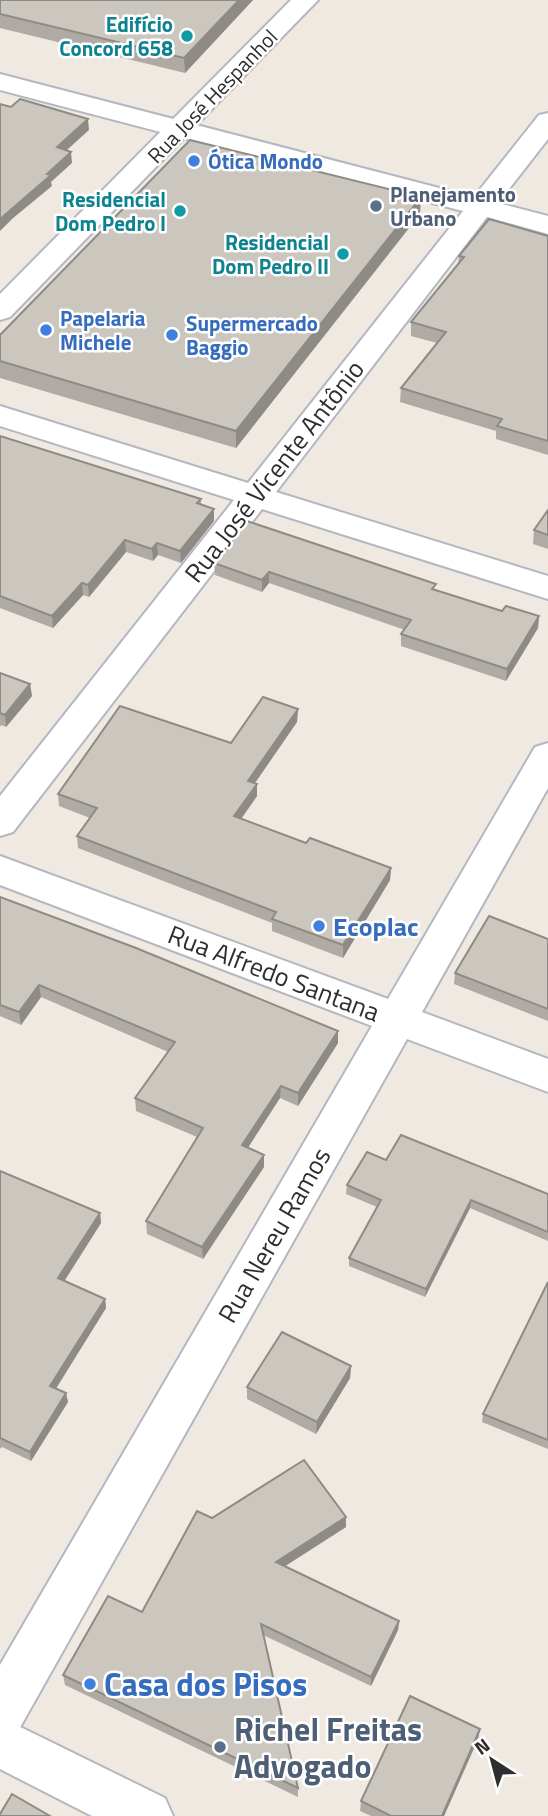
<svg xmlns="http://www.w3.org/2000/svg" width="548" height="1816" font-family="'Titillium Web',sans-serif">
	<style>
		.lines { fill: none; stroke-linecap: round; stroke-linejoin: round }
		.minor-casing { stroke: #b4b7c1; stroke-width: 4 }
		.secondary-casing { stroke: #b4b7c1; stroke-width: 4 }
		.minor { fill: #fff; fill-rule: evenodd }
		.secondary { fill: #fff; fill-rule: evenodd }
		.wall { fill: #afaba4 }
		.shaded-wall { fill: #8e8b86 }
		.building { fill: #cbc7bf; stroke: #8e8b86; stroke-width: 2 }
		.culture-dot { fill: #0f9aa8; stroke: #fff; stroke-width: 2.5 }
		.shop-dot { fill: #3f7fe0; stroke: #fff; stroke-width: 2.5 }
		.service-dot { fill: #5c6f8a; stroke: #fff; stroke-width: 2.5 }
		.labels { text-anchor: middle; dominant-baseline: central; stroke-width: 5; stroke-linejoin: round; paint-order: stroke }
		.far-culture-label { font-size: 21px; font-weight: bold; fill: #0d838f; stroke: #fff; text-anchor: end }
		.far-street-label { font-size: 21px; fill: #2e2e2e; stroke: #fff }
		.far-shop-label { font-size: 21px; font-weight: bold; fill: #366cbe; stroke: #fff; text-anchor: start }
		.far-service-label { font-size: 21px; font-weight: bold; fill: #4e5e75; stroke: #fff; text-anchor: start }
		.street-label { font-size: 26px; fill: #2e2e2e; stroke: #fff }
		.shop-label { font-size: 26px; font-weight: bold; fill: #366cbe; stroke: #fff; text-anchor: start }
		.near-shop-label { font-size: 32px; font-weight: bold; fill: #366cbe; stroke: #fff; text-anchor: start }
		.near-service-label { font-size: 32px; font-weight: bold; fill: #4e5e75; stroke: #fff; text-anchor: start }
	</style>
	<rect width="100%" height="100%" fill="#efe9e1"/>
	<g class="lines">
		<defs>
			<g id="minor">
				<path d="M0 74 474 197 539 115 548 113V139L498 203 548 216V234L487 217 276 492 548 576V599L262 509 13 832 0 836V796L234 500 0 426V406L248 483 463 211 0 90Z"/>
				<path d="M548 743V788L422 1012 548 1059V1092L407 1039 18 1731 0 1738V1665L372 1026 0 885V856L388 999 535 747Z"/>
			</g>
			<g id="secondary">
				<path d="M291 0H318L10 317 0 320V294Z"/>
				<path d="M0 1717 165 1798 173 1816H92L0 1769Z"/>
			</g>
		</defs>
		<use href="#minor" class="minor-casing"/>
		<use href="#secondary" class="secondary-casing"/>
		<use href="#minor" class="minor"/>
		<use href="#secondary" class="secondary"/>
	</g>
	<g class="wall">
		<path d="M0 0H253L185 73 0 28Z"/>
		<path d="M420 214 236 448 0 378V335Z"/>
		<path d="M548 236V455L496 439V431L400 402 401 388 437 343 411 336V322L458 265 459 256Z"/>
		<path d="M0 436 201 499V504L214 509V521L181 563 158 555 153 561 126 552 89 597 83 595 53 628 0 608Z"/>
		<path d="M548 510V549L533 544 534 530Z"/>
		<path d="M214 563 436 590 502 611 539 616 538 628 506 681 401 646V634L405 630 269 583 262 592 215 575Z"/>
		<path d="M0 673 30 684 32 696 6 727 1 725 0 727Z"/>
		<path d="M298 709 297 722 255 783 257 796 241 819 306 843 391 868 390 880 343 958 272 931V923L78 848 77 836 90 818 59 806 58 794 231 743Z"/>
		<path d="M0 897 338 1043 298 1106 280 1098 248 1147 264 1155V1167L203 1259 147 1234 146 1221 197 1137 136 1111 135 1098 168 1052 41 997 21 1025 0 1016Z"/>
		<path d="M548 939V1021L454 984 455 973Z"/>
		<path d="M386 1160 548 1194V1241L470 1208 425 1297 349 1266V1258L377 1207 346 1194 347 1185Z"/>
		<path d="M0 1171 100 1213 101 1223 64 1281 105 1299 106 1308 56 1388 66 1393 68 1402 31 1461 2 1447 0 1449Z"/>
		<path d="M548 1282V1449L482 1422 483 1414Z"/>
		<path d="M351 1366 350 1378 316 1434 247 1399V1387Z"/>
		<path d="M212 1518 346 1527 285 1566 399 1621 398 1630 371 1686 263 1635 298 1788V1797L65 1685 63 1675 142 1612Z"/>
		<path d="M480 1729 478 1739 444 1816H371L360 1811 361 1801Z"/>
	</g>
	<g class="shaded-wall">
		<path d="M239 0H253L185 73 184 58Z"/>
		<path d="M88 119 89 130 57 159V147Z"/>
		<path d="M71 152 72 163 51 182 52 186 12 219 0 231V219Z"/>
		<path d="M421 197 420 214 236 448V431Z"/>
		<path d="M214 509V521L181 563 180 551Z"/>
		<path d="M125 540 126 552 89 597 88 585Z"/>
		<path d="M157 543 158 555 153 561 152 549Z"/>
		<path d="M269 572V583L262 592V580Z"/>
		<path d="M82 583 83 595 53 628 52 616Z"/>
		<path d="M539 616 538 628 506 681 507 669Z"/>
		<path d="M30 684 32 696 6 727 5 715Z"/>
		<path d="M298 709 297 722 248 793V781Z"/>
		<path d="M257 784V796L234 829V816Z"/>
		<path d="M391 868 390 880 343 958V945Z"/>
		<path d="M39 985 41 997 21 1025 19 1012Z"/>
		<path d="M338 1031V1043L298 1106V1093Z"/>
		<path d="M281 1086 280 1098 242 1157V1145Z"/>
		<path d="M264 1155V1167L203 1259 202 1247Z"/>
		<path d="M471 1200 470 1208 425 1297 426 1289Z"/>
		<path d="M100 1213 101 1223 60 1288 58 1278Z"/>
		<path d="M105 1299 106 1308 52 1395 50 1386Z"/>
		<path d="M351 1366 350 1378 316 1434 317 1422Z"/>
		<path d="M66 1393 68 1402 31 1461 30 1452Z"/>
		<path d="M346 1517V1527L276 1572V1562Z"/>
		<path d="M399 1621 398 1630 371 1686V1677Z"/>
		<path d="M480 1729 478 1739 444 1816H442Z"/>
	</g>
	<g class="building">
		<path d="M0 0H239L184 58 0 14Z"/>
		<path d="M20 99 88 119 57 147 71 152 47 174 51 175 0 219V104L11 107Z"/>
		<path d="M190 140 421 197 236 431 0 361V335Z"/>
		<path d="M489 219 548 236V441L497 426 502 419 401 388 446 332 411 322 464 257 459 256Z"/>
		<path d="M0 436 201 499 197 503 214 509 180 551 157 543 152 549 125 540 88 585 82 583 52 616 0 596Z"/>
		<path d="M548 510V535L534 530Z"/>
		<path d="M247 521 436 584 432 589 502 611 506 606 539 616 507 669 401 634 411 620 269 572 262 580 214 563Z"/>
		<path d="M0 673 30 684 5 715 0 713Z"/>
		<path d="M263 697 298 709 248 781 257 784 234 816 306 843 310 838 391 868 343 945 272 919 276 912 77 836 97 808 58 794 120 706 231 743Z"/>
		<path d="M0 897 136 948 338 1031 298 1093 281 1086 242 1145 264 1155 202 1247 146 1221 203 1128 135 1098 175 1042 39 985 19 1012 0 1005Z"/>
		<path d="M489 916 548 939V1009L455 973Z"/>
		<path d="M401 1135 548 1194V1232L471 1200 426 1289 349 1258 381 1200 347 1185 367 1152 386 1160Z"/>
		<path d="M0 1171 100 1213 58 1278 105 1299 50 1386 66 1393 30 1452 0 1438Z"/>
		<path d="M548 1282V1440L483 1414Z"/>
		<path d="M282 1332 351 1366 317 1422 247 1387Z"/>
		<path d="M304 1460 346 1517 276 1562 399 1621 371 1677 261 1624 298 1788 63 1675 108 1596 142 1612 197 1511 212 1518Z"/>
		<path d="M410 1696 480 1729 442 1816H391L361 1801Z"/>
		<path d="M12 1794 50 1816H0V1814Z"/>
	</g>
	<g class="culture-dot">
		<circle cx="187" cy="36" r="7"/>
		<circle cx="180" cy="211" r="7"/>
		<circle cx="343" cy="254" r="7"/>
	</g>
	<g class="shop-dot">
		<circle cx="194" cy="161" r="7"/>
		<circle cx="46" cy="330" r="7"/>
		<circle cx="172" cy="335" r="7"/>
		<circle cx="319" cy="926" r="7"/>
		<circle cx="90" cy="1684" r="7"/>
	</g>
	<g class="service-dot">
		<circle cx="376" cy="206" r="7"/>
		<circle cx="220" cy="1747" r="7"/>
	</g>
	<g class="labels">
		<g class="far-culture-label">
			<text x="173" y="24">Edifício<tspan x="173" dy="24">Concord 658</tspan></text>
			<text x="166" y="199">Residencial<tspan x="166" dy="24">Dom Pedro I</tspan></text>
			<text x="329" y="242">Residencial<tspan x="329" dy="24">Dom Pedro II</tspan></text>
		</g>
		<g class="far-street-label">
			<text transform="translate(212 96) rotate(-46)">Rua José Hespanhol</text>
		</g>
		<g class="far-shop-label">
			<text x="208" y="161">Ótica Mondo</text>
			<text x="60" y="318">Papelaria<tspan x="60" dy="24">Michele</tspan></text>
			<text x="186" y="323">Supermercado<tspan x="186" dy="24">Baggio</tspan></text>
		</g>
		<g class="far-service-label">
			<text x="390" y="194">Planejamento<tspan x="390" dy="24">Urbano</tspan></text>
		</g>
		<g class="street-label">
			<text transform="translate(274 471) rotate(-52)">Rua José Vicente Antônio</text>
			<text transform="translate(274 973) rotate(21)">Rua Alfredo Santana</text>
			<text transform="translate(274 1235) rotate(-60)">Rua Nereu Ramos</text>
		</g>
		<g class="shop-label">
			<text x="333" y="926">Ecoplac</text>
		</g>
		<g class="near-shop-label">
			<text x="104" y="1684">Casa dos Pisos</text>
		</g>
		<g class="near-service-label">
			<text x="234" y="1729">Richel Freitas<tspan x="234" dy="37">Advogado</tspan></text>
		</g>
	</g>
	<g transform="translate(492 1760) rotate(324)" stroke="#ffffff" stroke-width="5" paint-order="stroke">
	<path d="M0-5L12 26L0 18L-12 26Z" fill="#2e2e2e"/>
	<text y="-10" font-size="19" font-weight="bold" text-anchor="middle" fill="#2e2e2e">N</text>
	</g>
</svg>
